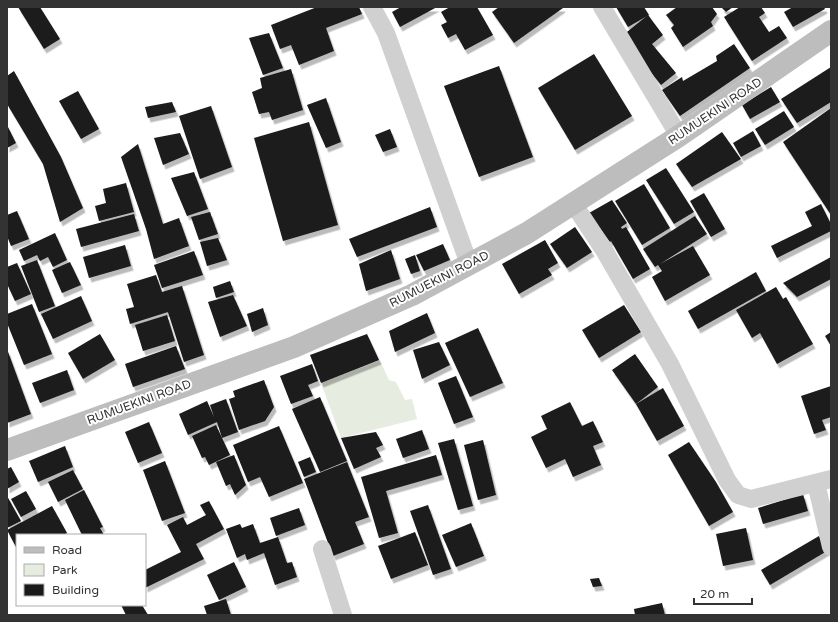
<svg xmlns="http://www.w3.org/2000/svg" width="838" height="622" font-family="'Varela Round',sans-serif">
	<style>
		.green { fill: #e6ecdf }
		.building { fill: #1a1a1a; filter: url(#shadow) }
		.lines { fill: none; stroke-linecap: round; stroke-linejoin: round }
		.street { stroke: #d0d0d0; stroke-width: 18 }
		.secondary { stroke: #bdbdbd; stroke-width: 22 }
		.labels { text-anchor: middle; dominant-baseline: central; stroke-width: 4; stroke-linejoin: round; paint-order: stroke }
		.street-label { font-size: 12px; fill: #333; stroke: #fff }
	</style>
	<defs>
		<filter id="shadow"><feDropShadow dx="2.5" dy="4.5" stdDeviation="0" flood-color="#0004"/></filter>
	</defs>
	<rect width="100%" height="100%" fill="#fff"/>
	<path class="green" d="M380 361 389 380 396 382 405 400 412 399 417 419 341 438 321 383Z"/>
	<g class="building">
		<path d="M18 7H40L60 39 44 49Z"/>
		<path d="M317 7H359L362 14 326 28 334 51 299 65 291 45 280 49 271 25Z"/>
		<path d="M401 7H437L400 27 392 12Z"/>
		<path d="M450 7H477L493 35 465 50 456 34 448 38 441 25 447 22 441 12Z"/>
		<path d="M499 7H562L563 8 514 43 492 12Z"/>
		<path d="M616 7H644L649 15 628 27Z"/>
		<path d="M677 7H712L717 14 711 22 713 26 683 47 671 28 674 25 666 15Z"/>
		<path d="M721 7H733L726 12Z"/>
		<path d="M740 7H761L765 13 759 17 769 32 779 26 787 38 752 61 724 17Z"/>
		<path d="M793 7H824L825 9 793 27 784 12Z"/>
		<path d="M648 15 663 35 652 44 676 73 661 85 622 36Z"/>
		<path d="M269 33 283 68 263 75 249 38Z"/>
		<path d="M734 44 750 68 680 116 662 90 682 77 683 81 717 61 716 56Z"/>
		<path d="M594 54 632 116 575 150 538 88Z"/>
		<path d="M499 66 533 157 479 177 444 86Z"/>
		<path d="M831 67V102L797 123 781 99Z"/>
		<path d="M291 69 303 110 272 120 269 112 259 114 252 92 262 88 260 78Z"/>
		<path d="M14 71 61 157 83 208 60 222 43 164 7 104V76Z"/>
		<path d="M771 87 780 102 750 119 742 105Z"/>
		<path d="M78 91 99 129 81 139 59 101Z"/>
		<path d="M326 98 341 142 326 148 307 105Z"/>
		<path d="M172 102 176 112 148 118 145 107Z"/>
		<path d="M211 106 232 167 200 179 179 116Z"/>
		<path d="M831 108V215L783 142Z"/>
		<path d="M784 111 794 127 765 145 755 129Z"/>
		<path d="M309 122 338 225 283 241 254 138Z"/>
		<path d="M7 125 16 143 7 148Z"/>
		<path d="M390 129 397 147 383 152 375 135Z"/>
		<path d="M753 131 761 146 741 157 733 143Z"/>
		<path d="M722 132 741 159 692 187 676 164Z"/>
		<path d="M180 133 189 154 163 165 154 138Z"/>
		<path d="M138 144 163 224 179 218 189 246 154 259 146 229 121 157Z"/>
		<path d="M666 168 694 212 674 224 646 180Z"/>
		<path d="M194 172 208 209 187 216 171 178Z"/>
		<path d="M126 183 134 212 99 221 95 206 106 203 103 189Z"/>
		<path d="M644 184 670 228 642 245 615 201Z"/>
		<path d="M704 193 725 229 711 237 690 201Z"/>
		<path d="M612 200 627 223 621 227 622 229 626 227 650 269 633 279 611 241 610 242 589 213Z"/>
		<path d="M821 204 831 224V231L777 258 771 246 812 226 805 212Z"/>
		<path d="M430 207 437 227 357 257 349 239Z"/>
		<path d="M17 211 29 239 11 246 7 236V215Z"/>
		<path d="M210 212 218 234 199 240 191 217Z"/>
		<path d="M134 214 139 231 81 247 76 229Z"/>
		<path d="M695 216 707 234 660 264 693 246 710 275 665 301 652 277 662 271 658 265 655 267 643 249Z"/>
		<path d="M575 227 592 252 567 268 550 244Z"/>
		<path d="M55 233 67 260 53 267 48 257 40 261 37 255 24 261 19 250Z"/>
		<path d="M218 238 227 260 207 266 200 242Z"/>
		<path d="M545 240 558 263 548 269 552 275 519 294 502 264Z"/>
		<path d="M443 244 450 260 424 271 416 255Z"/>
		<path d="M125 245 131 266 89 278 83 257Z"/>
		<path d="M391 250 400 279 366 291 359 264Z"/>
		<path d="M194 251 203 275 162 288 154 265Z"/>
		<path d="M415 255 420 271 411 274 405 259Z"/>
		<path d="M831 257V279L797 297 783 283Z"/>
		<path d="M37 260 55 306 39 312 21 266Z"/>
		<path d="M70 262 81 285 62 293 52 270Z"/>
		<path d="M17 263 31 294 15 301 7 284V267Z"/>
		<path d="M756 272 766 291 698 329 688 311Z"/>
		<path d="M156 275 162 292 182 286 204 355 184 362 166 306 168 312 130 324 126 309 134 307 127 284Z"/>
		<path d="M230 281 234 292 216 298 213 287Z"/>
		<path d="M776 287 783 299 786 297 813 344 777 364 760 333 752 338 736 310Z"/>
		<path d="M233 295 247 326 220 337 208 302Z"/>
		<path d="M81 296 92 321 53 339 41 314Z"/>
		<path d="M32 304 52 354 24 365 7 323V314Z"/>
		<path d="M624 305 641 332 599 358 582 330Z"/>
		<path d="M263 308 268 325 252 332 247 314Z"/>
		<path d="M427 313 435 333 395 352 389 331Z"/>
		<path d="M167 315 175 341 143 351 135 325Z"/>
		<path d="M478 328 503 383 470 397 445 343Z"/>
		<path d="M831 332V346L825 336Z"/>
		<path d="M100 334 115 360 83 379 68 353Z"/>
		<path d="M367 334 379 360 321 383 310 355Z"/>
		<path d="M439 342 450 365 422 379 413 350Z"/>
		<path d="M176 346 185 369 133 387 125 364Z"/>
		<path d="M7 349 31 414 7 423Z"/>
		<path d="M635 354 658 387 636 404 612 370Z"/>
		<path d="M312 364 318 381 308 385 313 396 291 404 280 376Z"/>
		<path d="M67 370 74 390 40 403 32 383Z"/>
		<path d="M456 376 473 417 454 424 438 383Z"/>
		<path d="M264 380 274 407 265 421 239 430 229 399 235 397 233 391Z"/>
		<path d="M831 386V417L822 420 826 430 814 434 801 396Z"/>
		<path d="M663 388 684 426 657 441 636 404Z"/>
		<path d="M320 397 347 461 320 472 292 409Z"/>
		<path d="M226 399 238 432 222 438 217 422 188 435 179 414 207 401 214 417 210 405Z"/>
		<path d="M570 402 582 426 593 421 603 442 593 446 601 465 573 477 565 459 546 468 531 437 547 429 541 416Z"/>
		<path d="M149 422 162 453 138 463 125 432Z"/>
		<path d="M216 425 230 455 209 465 205 457 202 458 192 436Z"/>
		<path d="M279 426 303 483 269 497 260 477 248 482 233 445Z"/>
		<path d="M422 430 429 449 403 458 396 439Z"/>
		<path d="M376 432 383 445 376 448 381 457 354 469 341 438Z"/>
		<path d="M454 439 473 506 458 510 438 443Z"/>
		<path d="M483 440 496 495 478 500 464 445Z"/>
		<path d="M689 442 716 482 733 512 709 526 668 455Z"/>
		<path d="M65 446 73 467 38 482 29 461Z"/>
		<path d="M234 455 246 485 235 495 230 484 226 486 216 462Z"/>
		<path d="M436 455 442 475 386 491 398 533 379 538 361 477Z"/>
		<path d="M310 457 316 472 304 477 298 462Z"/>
		<path d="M165 461 185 513 162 521 143 470Z"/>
		<path d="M347 462 369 517 355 522 364 544 333 556 304 479Z"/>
		<path d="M11 467 19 482 7 489V469Z"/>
		<path d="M73 470 83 489 58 502 48 482Z"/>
		<path d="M84 490 103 527 100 528 104 535H82L65 500Z"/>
		<path d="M26 491 36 509 21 517 11 499Z"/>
		<path d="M803 494 808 511 763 524 758 508Z"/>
		<path d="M7 496 21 521 7 528Z"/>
		<path d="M209 501 224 529 196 544 204 559 145 588V570L181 552 167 525 183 517 187 525 206 515 200 505Z"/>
		<path d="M428 505 451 569 433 575 410 511Z"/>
		<path d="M52 506 67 533 63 535H17V549L7 530Z"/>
		<path d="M299 508 305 525 276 536 270 518Z"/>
		<path d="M471 523 484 556 456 567 442 535Z"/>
		<path d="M240 524 242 528 253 524 260 543 278 537 287 563 292 562 297 577 275 585 264 553 247 560 245 554 237 558 226 529Z"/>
		<path d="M746 528 753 560 723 566 716 534Z"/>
		<path d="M415 532 428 565 391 579 378 546Z"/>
		<path d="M819 536 827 551 770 585 761 570Z"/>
		<path d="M234 562 246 587 219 600 207 575Z"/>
		<path d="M599 578 602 586 593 587 590 579Z"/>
		<path d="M226 599 231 615H207L204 606Z"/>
		<path d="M662 603 665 615H635L634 609Z"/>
		<path d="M121 605H142L148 615H126Z"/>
	</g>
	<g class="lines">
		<g class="street">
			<path d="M372 7 386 33 469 264"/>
			<path d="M602 7 679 136"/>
			<path d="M573 203 604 250 670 364 727 480 738 495 751 499 831 479"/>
			<path d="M816 483 831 547"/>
			<path d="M322 549 343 615"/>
		</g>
		<path class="secondary" d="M7 450 294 347 412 295 527 233 679 136 831 31"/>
	</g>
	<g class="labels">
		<g class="street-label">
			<text transform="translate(715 111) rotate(-34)">RUMUEKINI ROAD</text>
			<text transform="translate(439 279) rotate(-27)">RUMUEKINI ROAD</text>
			<text transform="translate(139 402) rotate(-20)">RUMUEKINI ROAD</text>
		</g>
	</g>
	<rect width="838" height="622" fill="none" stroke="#333333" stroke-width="16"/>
	<rect x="16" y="534" width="130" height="72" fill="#ffffff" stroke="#adadad"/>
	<rect x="24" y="547" width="20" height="6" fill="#bdbdbd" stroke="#adadad"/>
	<text x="52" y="554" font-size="12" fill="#333333">Road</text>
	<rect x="24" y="564" width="20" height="12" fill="#e6ecdf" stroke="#adadad"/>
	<text x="52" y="574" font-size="12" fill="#333333">Park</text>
	<rect x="24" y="584" width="20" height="12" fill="#1a1a1a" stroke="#adadad"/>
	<text x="52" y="594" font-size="12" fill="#333333">Building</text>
	<path d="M694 598v6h58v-6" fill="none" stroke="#333333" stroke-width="2"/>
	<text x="700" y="598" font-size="12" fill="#333333" stroke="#ffffff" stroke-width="3" paint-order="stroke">20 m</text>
</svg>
